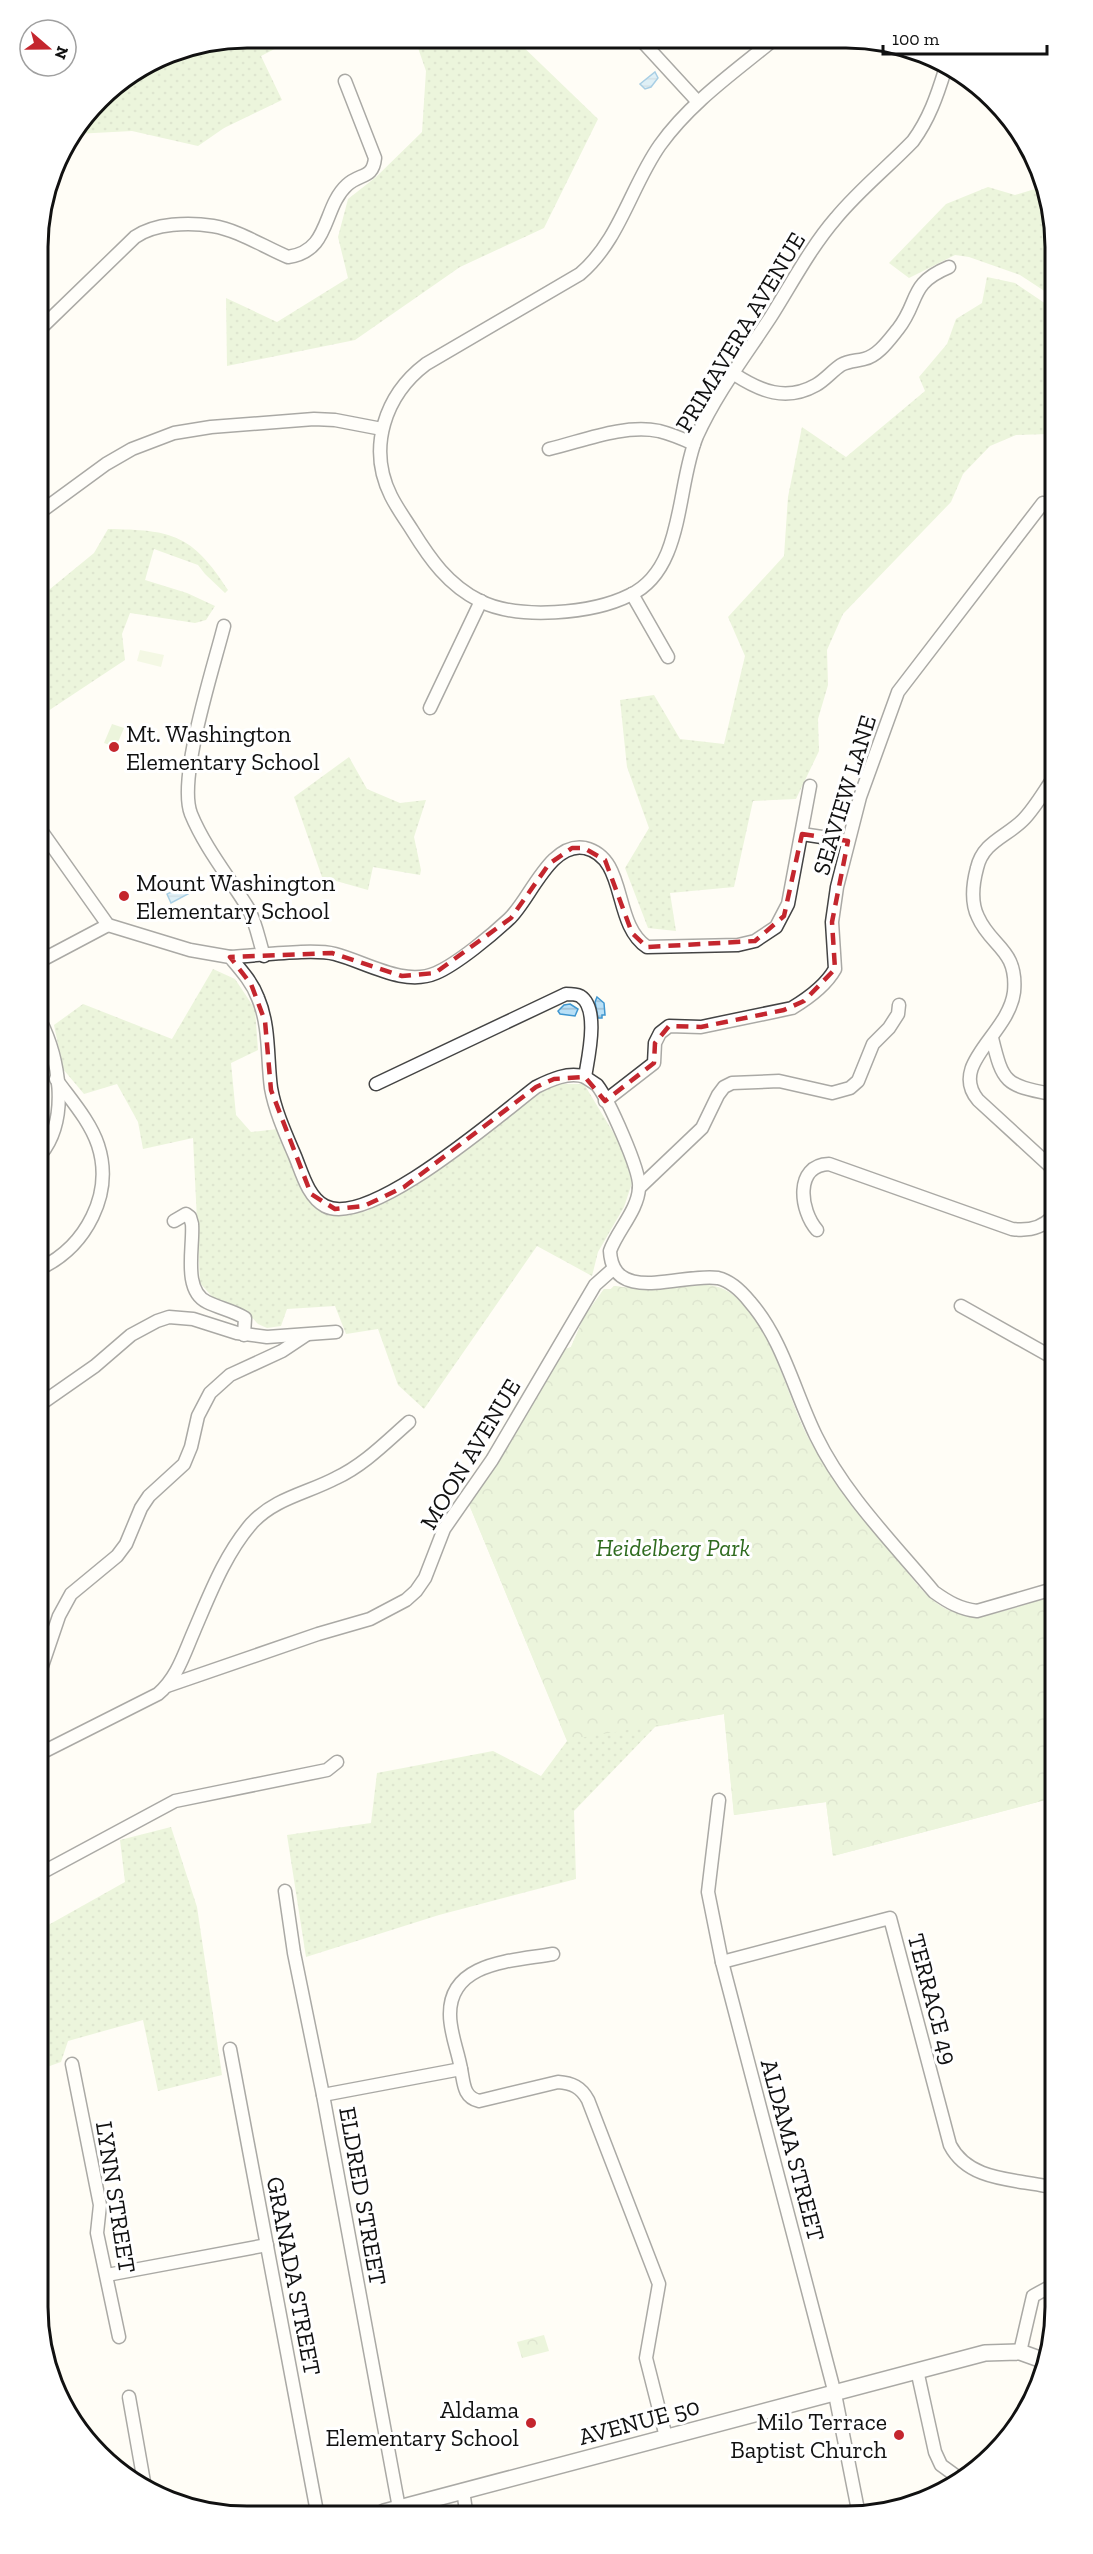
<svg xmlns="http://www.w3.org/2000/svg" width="1093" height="2554" font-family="'Zilla Slab',serif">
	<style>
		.grass { fill: url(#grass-dots) }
		.park { fill: url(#park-crowns) }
		.pitch { fill: #e6f2cf }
		.water { fill: url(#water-rules); stroke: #3f96cf; stroke-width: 1.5 }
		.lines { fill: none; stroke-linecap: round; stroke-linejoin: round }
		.minor-casing { stroke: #444; stroke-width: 15 }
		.tertiary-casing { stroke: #444; stroke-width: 18 }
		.minor { stroke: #fff; stroke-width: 12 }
		.tertiary { stroke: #fff; stroke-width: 15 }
		.marked { fill: none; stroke: #c4262e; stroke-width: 4.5; stroke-dasharray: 12 8; stroke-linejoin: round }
		.poi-dot { fill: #c4262e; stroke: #fff; stroke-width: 2 }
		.labels { text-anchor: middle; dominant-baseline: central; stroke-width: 6; stroke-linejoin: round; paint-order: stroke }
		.street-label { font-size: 24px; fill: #111; stroke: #fff }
		.poi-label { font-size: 24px; fill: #111; stroke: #fff; text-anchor: start }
		.park-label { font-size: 24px; font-style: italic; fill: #2f6b1f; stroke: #fff }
		.rim { fill: none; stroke: #111; stroke-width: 3 }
	</style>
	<defs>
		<pattern id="grass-dots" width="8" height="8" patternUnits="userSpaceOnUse" patternTransform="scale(1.5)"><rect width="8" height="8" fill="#d5ebbd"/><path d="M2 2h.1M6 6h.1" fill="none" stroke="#b6c8a1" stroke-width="1.8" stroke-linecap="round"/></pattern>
		<pattern id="park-crowns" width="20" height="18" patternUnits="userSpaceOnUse" patternTransform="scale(1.5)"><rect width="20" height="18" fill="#d5ebbd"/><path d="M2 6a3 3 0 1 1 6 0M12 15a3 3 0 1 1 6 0" fill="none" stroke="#b6c8a1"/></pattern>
		<pattern id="water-rules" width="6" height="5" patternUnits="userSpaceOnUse" patternTransform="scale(1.5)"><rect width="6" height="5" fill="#b9e0f7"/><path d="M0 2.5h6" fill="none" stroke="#9ebfd3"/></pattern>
	</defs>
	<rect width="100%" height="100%" fill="#fffdf5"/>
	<g class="grass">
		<path d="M247 38H296L261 56 282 100 224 128 198 146 132 131 75 134 109 90 167 53Z"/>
		<path d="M415 39H515L598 119 544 228 460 267 355 340 227 366 226 298 277 322 348 278 338 237 348 199 376 177 422 132 426 71Z"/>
		<path d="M1045 186 1048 193 1049 294 1020 275 969 257 955 255 909 278 889 263 946 204 988 187 1015 195Z"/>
		<path d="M987 277 1015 283 1049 306V434L1016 435 990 446 963 474 951 502 843 614 827 650 828 685 818 719 819 751 796 799 753 801 734 887 670 893 676 931 648 928 625 868 649 828 627 767 620 700 654 695 680 739 724 744 745 656 728 617 784 556 788 497 802 427 846 457 925 391 919 377 947 344 956 319 982 303Z"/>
		<path d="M108 529C172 530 192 534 228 590L225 593 205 574 198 565 154 549 145 580 187 593 215 606 206 620 195 623 130 613 122 634 125 660 39 717V598L94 553Z"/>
		<path d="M349 757 367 789 400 803 426 800 414 837 421 870 420 875 373 867 368 890 322 877 294 797Z"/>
		<path d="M213 969 235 979 255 1009 258 1050 231 1063 236 1115 251 1132 278 1129 327 1212 342 1216 367 1211 437 1170 552 1084H584L622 1147 632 1183 624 1207 598 1252 592 1276 537 1246 424 1409 398 1385 378 1329 346 1334 335 1306 287 1309 281 1326 267 1328 258 1324 245 1310 216 1301 200 1283 193 1138 143 1149 138 1122 117 1084 84 1094 63 1069 54 1025 83 1004 172 1039Z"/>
		<path d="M706 1285C767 1289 784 1397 810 1441 835 1484 866 1524 899 1562 916 1583 932 1608 960 1614 990 1621 1024 1604 1053 1595V1798L833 1856 826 1802 734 1815 724 1714 655 1727 574 1811 576 1879 439 1915 306 1957 287 1835 371 1823 377 1773 493 1751 541 1776 567 1741 468 1502 563 1350 571 1347 584 1317 604 1289H611L614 1286 638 1289Z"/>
		<path d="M171 1827 197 1907 222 2075 158 2091 143 2020 68 2041 61 2062 44 2068 43 1928 125 1882 120 1840Z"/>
	</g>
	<g class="park">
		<path d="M112 724 124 728 116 747 104 743Z"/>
		<path d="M706 1285C767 1289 784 1397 810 1441 835 1484 866 1524 899 1562 916 1583 932 1608 960 1614 990 1621 1024 1604 1053 1595V1798L833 1856 826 1802 734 1815 724 1714 567 1740 468 1502 563 1350 571 1347 584 1317 604 1289H611L614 1286 638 1289Z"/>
		<path d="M544 2335 549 2351 522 2358 517 2342Z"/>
	</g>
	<path class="pitch" d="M140 650 164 655 161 667 137 661Z"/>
	<g class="water">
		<path d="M655 72 658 78 651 87 645 89 640 84Z"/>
		<path d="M184 886 188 894 171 903 167 894Z"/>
		<path d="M597 997 604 1003 605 1015H602V1018H598L595 1002Z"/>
		<path d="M570 1004 578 1009 575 1016 560 1014 558 1011 564 1005Z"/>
	</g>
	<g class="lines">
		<defs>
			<g id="minor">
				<path d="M641 40 698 102"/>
				<path d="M772 41C733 73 690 103 660 145 631 186 620 240 580 274L426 364C385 395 367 448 391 496 397 508 405 519 412 530 430 559 448 585 480 601 518 620 592 614 630 595 685 569 676 486 697 436 716 394 745 356 770 318 791 285 810 248 836 218 859 190 888 167 913 141 929 119 937 96 945 70"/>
				<path d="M38 331 135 237C155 223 189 222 213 226 238 230 264 247 288 257 331 251 322 208 347 185 360 173 373 179 375 158L345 81"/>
				<path d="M734 374C760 391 786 402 816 385 825 380 832 371 841 365 848 361 856 361 864 359 878 356 889 340 898 329 920 301 908 284 949 267"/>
				<path d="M549 449C583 441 623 424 659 431 671 434 683 439 694 444"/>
				<path d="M39 513 106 464 132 449 174 433 211 427 314 419 335 420 382 429"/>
				<path d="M632 594 668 657"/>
				<path d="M224 626C214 666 177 779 191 814 205 848 229 877 248 908 256 922 259 941 264 956"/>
				<path d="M430 708 481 601"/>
				<path d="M1050 783C1042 795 1033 810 1023 820 1006 837 983 842 977 868 973 883 971 903 978 917 991 947 1018 949 1014 992 1009 1034 948 1064 978 1100L1051 1167"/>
				<path d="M40 829 108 925 190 950 230 957C241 970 252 982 258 998 270 1026 267 1059 271 1088 275 1111 286 1135 295 1156 302 1173 308 1197 325 1206 369 1229 499 1115 536 1087 550 1080 569 1071 585 1077 588 1079 594 1083 597 1085 608 1099 641 1171 639 1188 638 1210 617 1231 610 1251 613 1306 684 1272 718 1278 731 1281 742 1292 750 1302 783 1340 794 1391 816 1436 844 1494 893 1543 934 1592 948 1602 960 1609 977 1611L1053 1589"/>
				<path d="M802 834 848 841"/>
				<path d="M230 957C257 956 312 948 335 954 366 962 404 987 436 973 457 964 492 935 509 919 530 900 550 841 585 848 628 858 612 924 647 947L738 945 755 941 776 927 788 904 810 786"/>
				<path d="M40 961 108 925"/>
				<path d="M40 1020C59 1058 70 1118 41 1154"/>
				<path d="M992 1038C1003 1083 1005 1085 1051 1094"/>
				<path d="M376 1084 566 994C570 994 576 994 580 996 600 1008 588 1058 585 1077"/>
				<path d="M605 1101 654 1063 655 1043 660 1033 669 1026 701 1027 792 1008C807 999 826 985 835 969L832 922 837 887 860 797 898 692 1043 503"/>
				<path d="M639 1188 702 1128 718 1095 724 1087 732 1083 779 1081 832 1093 850 1088 858 1081 873 1044 889 1028 898 1014 899 1005"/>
				<path d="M174 1221 186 1214 190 1217 192 1224C194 1246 182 1290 207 1302 219 1308 234 1311 245 1318L244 1335"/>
				<path d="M817 1230C800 1211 794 1165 829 1164L1012 1229C1027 1231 1041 1229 1052 1217"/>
				<path d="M41 1268C86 1246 114 1194 98 1145 90 1121 71 1100 56 1079"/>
				<path d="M961 1306 1050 1356 1052 1354"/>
				<path d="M42 1403 95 1366 131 1335 157 1321 169 1317 193 1319 237 1333 267 1337 336 1332"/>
				<path d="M42 1666 59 1616 71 1594 117 1556 126 1544 141 1508 149 1496 184 1464 191 1447 198 1416 210 1393 230 1375 282 1351 306 1335"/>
				<path d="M167 1686 318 1634 370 1619 406 1600 416 1591 425 1578 444 1529 492 1460 595 1285 613 1269"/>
				<path d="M43 1752 158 1694C177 1678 184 1654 194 1631 210 1594 225 1554 252 1523 275 1498 308 1493 336 1478 364 1465 386 1442 409 1422"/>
				<path d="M719 1800 708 1892 722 1962 835 2394 858 2510"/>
				<path d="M43 1872 175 1801 327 1770 337 1762"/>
				<path d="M285 1891 294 1953 323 2095 399 2508"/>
				<path d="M722 1962 890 1918 950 2145C968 2180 1011 2179 1046 2186L1055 2185"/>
				<path d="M230 2049 317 2512"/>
				<path d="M72 2064 100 2205 97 2233 119 2337"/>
				<path d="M461 2069C458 2051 450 2033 450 2015 449 1961 514 1961 553 1954"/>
				<path d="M323 2095 461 2069C464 2083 463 2097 479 2101L558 2082C572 2083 581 2087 588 2100L659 2284 646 2358 666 2437"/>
				<path d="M107 2275 267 2245"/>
				<path d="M1020 2352 1033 2296 1055 2284"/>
				<path d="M917 2370 935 2452 941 2465 963 2481"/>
				<path d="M129 2397 144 2482"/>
				<path d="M463 2490 466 2511"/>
			</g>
			<path id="tertiary" d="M384 2512 985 2353 1020 2352 1045 2361"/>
		</defs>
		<use href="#minor" class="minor-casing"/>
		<use href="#tertiary" class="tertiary-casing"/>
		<use href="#minor" class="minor"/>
		<use href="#tertiary" class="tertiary"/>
	</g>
	<path d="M0 0H1093V2554H0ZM802 834 848 841 832 922 835 969 804 1001 784 1010 701 1027 669 1026 655 1043 654 1063 605 1101 585 1077 554 1079 536 1087 404 1187 364 1206 335 1209 311 1194 271 1090 265 1021 251 984 230 957 332 953 402 976 435 973 511 918 549 864 572 848H584L605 860 632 933 647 947 755 941 784 916Z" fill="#fffdf5" fill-opacity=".55" fill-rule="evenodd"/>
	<path class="marked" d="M802 834 848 841 832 922 835 969 804 1001 784 1010 701 1027 669 1026 655 1043 654 1063 605 1101 585 1077 554 1079 536 1087 404 1187 364 1206 335 1209 311 1194 271 1090 265 1021 251 984 230 957 332 953 402 976 435 973 511 918 549 864 572 848H584L605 860 632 933 647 947 755 941 784 916Z"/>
	<g class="poi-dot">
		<circle cx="114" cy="747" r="6"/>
		<circle cx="124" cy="896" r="6"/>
		<circle cx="531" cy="2423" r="6"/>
		<circle cx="899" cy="2435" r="6"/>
	</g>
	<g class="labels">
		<g class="street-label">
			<text transform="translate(740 332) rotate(-59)">PRIMAVERA AVENUE</text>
			<text transform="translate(844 795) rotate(-73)">SEAVIEW LANE</text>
			<text transform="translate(470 1454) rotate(-59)">MOON AVENUE</text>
			<text transform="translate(933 1999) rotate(75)">TERRACE 49</text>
			<text transform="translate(793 2150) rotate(75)">ALDAMA STREET</text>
			<text transform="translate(363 2196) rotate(80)">ELDRED STREET</text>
			<text transform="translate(116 2197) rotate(81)">LYNN STREET</text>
			<text transform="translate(294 2276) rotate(79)">GRANADA STREET</text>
			<text transform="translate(639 2421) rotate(-15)">AVENUE 50</text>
		</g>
		<g class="poi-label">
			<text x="126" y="733">Mt. Washington<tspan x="126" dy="28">Elementary School</tspan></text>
			<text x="136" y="882">Mount Washington<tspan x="136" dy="28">Elementary School</tspan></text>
			<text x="519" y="2409" text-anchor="end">Aldama<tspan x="519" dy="28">Elementary School</tspan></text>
			<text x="887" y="2421" text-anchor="end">Milo Terrace<tspan x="887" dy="28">Baptist Church</tspan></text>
		</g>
		<g class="park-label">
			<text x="673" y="1547">Heidelberg Park</text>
		</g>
	</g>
	<path d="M0 0H1093V2554H0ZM247 48H846A199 199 0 0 1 1045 247V2307A199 199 0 0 1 846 2506H247A199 199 0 0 1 48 2307V247A199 199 0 0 1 247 48Z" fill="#fff" fill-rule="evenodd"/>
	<path class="rim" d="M247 48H846A199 199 0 0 1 1045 247V2307A199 199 0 0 1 846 2506H247A199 199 0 0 1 48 2307V247A199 199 0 0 1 247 48Z"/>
	<g transform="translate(48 48) rotate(110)"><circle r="28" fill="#ffffff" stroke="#a0a0a0" stroke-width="1.5"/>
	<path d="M0-4.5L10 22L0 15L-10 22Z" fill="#c4262e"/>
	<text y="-9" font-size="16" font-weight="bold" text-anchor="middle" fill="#111111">N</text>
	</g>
	<path d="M883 45v9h164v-9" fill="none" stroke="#111111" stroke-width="3"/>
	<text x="892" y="45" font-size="18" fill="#111111" stroke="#ffffff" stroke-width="4.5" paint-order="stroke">100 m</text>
</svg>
